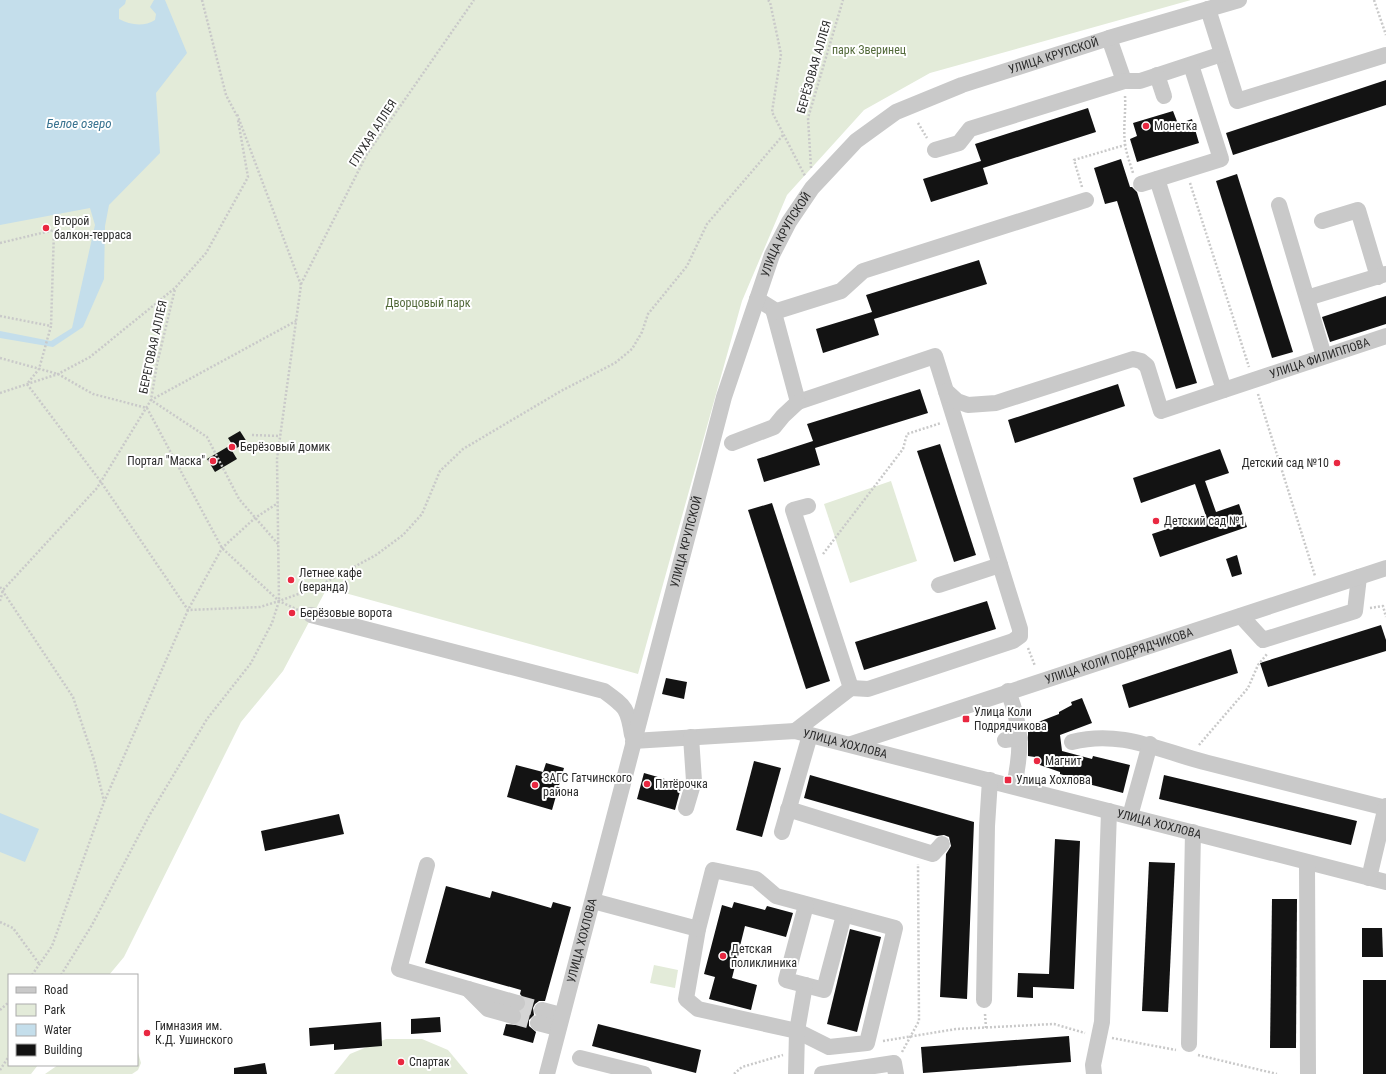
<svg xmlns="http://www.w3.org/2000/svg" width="1386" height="1074" font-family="'Roboto Condensed',sans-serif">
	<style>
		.park { fill: #e3ebd9 }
		.water { fill: #c4deeb }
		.building { fill: #131313 }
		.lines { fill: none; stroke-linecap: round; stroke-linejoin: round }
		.minor-tunnel { stroke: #d5d5d5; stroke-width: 16; stroke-dasharray: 16 8; stroke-linecap: butt }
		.path { stroke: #c9c9c9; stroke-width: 2.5; stroke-dasharray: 2 2; stroke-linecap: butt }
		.minor { stroke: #c9c9c9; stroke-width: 16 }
		.poi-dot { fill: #e92841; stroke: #fff; stroke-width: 1.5 }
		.labels { text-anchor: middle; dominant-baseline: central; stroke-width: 4; stroke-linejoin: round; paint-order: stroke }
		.park-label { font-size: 12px; fill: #526939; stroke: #fff }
		.street-label { font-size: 12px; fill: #2c2c2c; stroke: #fff }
		.poi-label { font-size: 12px; fill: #2c2c2c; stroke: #fff; text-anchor: start }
		.water-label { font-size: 13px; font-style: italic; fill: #397390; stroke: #fff }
	</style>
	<rect width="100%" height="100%" fill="#fff"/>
	<g class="park">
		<path d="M0 0H1191L930 73 864 110 787 195 742 301 638 674 327 588 283 671 241 722 124 957 109 975H9V1065H38L31 1074H0Z"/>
		<path d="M891 481 917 561 850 583 824 504Z"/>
		<path d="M654 965 678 970 675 988 650 983Z"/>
		<path d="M386 1039H422L448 1050 468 1074H334L350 1054Z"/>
		<path d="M137 1049 141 1063 138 1070 132 1074H45L58 1065H137Z"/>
	</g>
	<g class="water">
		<path d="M0 0H126L125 4 119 9V19C130 25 144 27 155 20L156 14 150 7 154 0H165L187 53 156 93 160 153 109 205 105 226 104 279 83 327 53 347 0 338V331L51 341 72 328 95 225 90 208 0 225Z"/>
		<path d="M0 813 39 829 25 862 0 852Z"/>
	</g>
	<g class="building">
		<path d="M1386 80V105L1233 155 1226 133Z"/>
		<path d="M1088 108 1096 132 983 168 988 184 931 202 923 179 981 161 975 144Z"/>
		<path d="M1173 111 1178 124 1192 119 1199 143 1137 162 1130 139 1137 136 1133 123Z"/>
		<path d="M1121 159 1130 187H1132L1137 192 1197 383 1176 389 1117 201 1105 204 1094 168Z"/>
		<path d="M1237 174 1293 352 1272 358 1216 181Z"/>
		<path d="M979 260 987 284 874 319 879 335 823 353 816 329 872 312 866 295Z"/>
		<path d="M1386 296V324L1330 342 1322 317Z"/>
		<path d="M1118 384 1125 406 1015 443 1008 420Z"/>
		<path d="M920 389 928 413 815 448 820 465 764 482 757 459 813 441 807 424Z"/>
		<path d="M240 431 247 442 235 449 228 438Z"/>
		<path d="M940 444 976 555 954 562 917 451Z"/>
		<path d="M229 446 237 459 215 472 207 459Z"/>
		<path d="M1220 449 1229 473 1205 481 1216 512 1239 504 1247 527 1160 557 1152 534 1206 516 1195 484 1141 503 1133 478Z"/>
		<path d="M772 503 830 681 806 689 748 510Z"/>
		<path d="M1237 555 1242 574 1232 577 1226 559Z"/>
		<path d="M987 601 996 629 864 670 855 642Z"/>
		<path d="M1381 625 1386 640V651L1268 687 1260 663Z"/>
		<path d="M1231 649 1238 673 1129 708 1122 685Z"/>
		<path d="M666 678 687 682 684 699 662 694Z"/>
		<path d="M1082 698 1092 723 1060 735 1062 751 1092 759 1093 756 1130 765 1123 793 1069 779 1070 777 1060 774V772L1034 763 1035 757 1028 756V732L1035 730 1033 724 1059 714V712L1072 705 1071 702Z"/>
		<path d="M754 761 781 768 762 837 736 830Z"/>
		<path d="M546 763 564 768 552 810 507 797 516 765 543 772Z"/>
		<path d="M644 773 682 784 675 810 637 799Z"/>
		<path d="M810 775 974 822 967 999 940 997 946 854 951 846 949 837 944 835 937 836 804 798Z"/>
		<path d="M1164 775 1357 821 1351 845 1159 799Z"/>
		<path d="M339 814 344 834 265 851 261 831Z"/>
		<path d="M1055 839 1080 841 1074 989 1033 987V998L1017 997 1018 973 1049 974Z"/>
		<path d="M1149 862 1175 863 1168 1012 1142 1011Z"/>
		<path d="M446 886 490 898 492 891 551 908 553 902 571 907 545 1001H539L535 1004 533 1008 534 1015 529 1020V1026L536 1032 533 1043 503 1035 506 1024 516 1025 522 1019 521 1011 526 1006V1001L520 994 521 990 425 963Z"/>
		<path d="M1272 899H1297L1296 1048H1270Z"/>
		<path d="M734 902 765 910 767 906 793 913 786 937 745 926 732 978 757 985 751 1010 709 999 715 977 704 974 722 905 732 908Z"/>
		<path d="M1362 928H1382L1383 957H1362Z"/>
		<path d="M850 929 881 937 857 1032 827 1024Z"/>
		<rect x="1363" y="980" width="23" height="94"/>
		<path d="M440 1017 441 1032 411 1034V1019Z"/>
		<path d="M381 1022 382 1046 334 1050V1044L310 1046 309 1028Z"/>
		<path d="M598 1024 701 1050 696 1073 592 1046Z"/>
		<path d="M1069 1036 1071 1062 923 1073 921 1047Z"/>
		<path d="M265 1063 267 1074H234V1068Z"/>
	</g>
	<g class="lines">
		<g class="minor-tunnel">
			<path d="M517 1003 542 1010"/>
			<path d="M513 1016 538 1023"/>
		</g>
		<g class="path">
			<path d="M202 0 226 95 237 116"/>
			<path d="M768 0 770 2 781 54 772 112 805 176"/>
			<path d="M1374 0 1386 35"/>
			<path d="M1125 96C1126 112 1123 127 1125 143 1126 153 1130 163 1133 173"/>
			<path d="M918 123 927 138"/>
			<path d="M811 168 808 118 843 0"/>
			<path d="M1190 183 1249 367"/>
			<path d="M1082 187 1074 160 1125 145"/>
			<path d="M0 243 54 230 51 326"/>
			<path d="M301 284 367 154 474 0"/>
			<path d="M0 316 51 326 39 369 27 384 101 482 188 610 260 607 279 601 315 588 376 555 403 535 422 514 440 471 463 449 561 391 615 363 632 349 642 332 648 314 687 266 707 224 784 134"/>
			<path d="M0 358 58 374 93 394 147 408 222 548 279 601 298 610"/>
			<path d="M0 393 58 374 90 357 175 288 206 253 248 177 238 120"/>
			<path d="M1258 394 1315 576"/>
			<path d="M252 435 280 436"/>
			<path d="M278 544 239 499 207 437 151 400 296 321"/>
			<path d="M823 554 903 449 907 434 941 423"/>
			<path d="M0 587 73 697 94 760 104 801"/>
			<path d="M0 601 3 590 97 488 151 400 157 364 175 289"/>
			<path d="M1370 608 1383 606 1386 617"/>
			<path d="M1028 648 1035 666"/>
			<path d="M1199 745 1248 688 1258 665 1267 654"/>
			<path d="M0 922 13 928 40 965"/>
			<path d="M32 975 52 946 104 802 188 610 222 548 255 518 278 503"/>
			<path d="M61 975 92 925 149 816 207 719 251 663 272 623 279 601 277 459 301 285 237 114"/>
			<path d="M0 1010 9 1002"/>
			<path d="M985 1014 986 1028"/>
			<path d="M1112 1038 1176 1050"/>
			<path d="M883 1041 956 1029 1054 1024 1085 1033"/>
			<path d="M902 1052 919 1021 918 864"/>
			<path d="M1198 1055 1277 1074"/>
			<path d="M0 1070 9 1056"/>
			<path d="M734 1074 742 1067 783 1055"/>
		</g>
		<g class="minor">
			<path d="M1208 9 1237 101 1386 55"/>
			<path d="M1109 38 1124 81H1140L1222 54"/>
			<path d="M1157 75 1164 96"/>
			<path d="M935 150 959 143 970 129 1124 81"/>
			<path d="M1157 179 1224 390"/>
			<path d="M1141 184 1221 159 1191 65"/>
			<path d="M1279 205 1324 356"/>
			<path d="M1322 221 1358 210 1378 277"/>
			<path d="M1307 298 1386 274"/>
			<path d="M757 299 773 309 798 402 935 356 1020 629V636L1013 641 868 689 851 688"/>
			<path d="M774 312 841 291 863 271 1086 200"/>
			<path id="s1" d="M946 391 957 401 968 405 996 403 1133 359 1141 361 1147 366 1161 411 1386 336"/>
			<path d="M732 443 774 427 783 416 798 402"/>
			<path d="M939 585 1000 565"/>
			<path d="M311 615 604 691C626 707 628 709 632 735"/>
			<path d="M1241 616 1263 640 1355 611 1359 577"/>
			<path d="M1008 691C1022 728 1022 748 1014 786"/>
			<path d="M795 731 851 688 793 510 808 506"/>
			<path d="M1005 740 1020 738"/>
			<path id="s2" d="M633 741 795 731 1386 882"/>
			<path d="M1072 742C1122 729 1162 752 1208 763 1268 778 1327 793 1386 808"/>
			<path id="s3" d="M851 744 1386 568"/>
			<path d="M686 808 694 781 691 737"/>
			<path d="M788 809 933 854 942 844"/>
			<path d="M1130 816 1150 744"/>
			<path d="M782 832 810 735"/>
			<path d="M1307 863 1308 1074"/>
			<path d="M427 865 399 969 517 1003"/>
			<path d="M713 870 756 879 776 896 895 928 867 1043 829 1047 797 1031 698 1009 686 999 698 929Z"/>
			<path d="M1369 878 1386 806"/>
			<path d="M593 901 698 929"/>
			<path d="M806 905 786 980 824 990 844 915"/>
			<path d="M468 989 488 1009 513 1016"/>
			<path d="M984 1000 987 826 990 780"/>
			<path d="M542 1010 561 1015"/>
			<path d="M538 1023 557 1028"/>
			<path d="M1189 1044 1193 832"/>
			<path d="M580 1058 644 1074"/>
			<path id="s4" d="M547 1074 724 397 772 255 789 222 812 188 856 141 896 112 962 85 1109 38 1239 0"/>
			<path d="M796 1074 797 1031 805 985"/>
			<path d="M822 1074 894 1063 896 1074"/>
			<path d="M1094 1074 1093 1065 1102 1022 1109 811"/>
		</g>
	</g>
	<g class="poi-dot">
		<circle cx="1146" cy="126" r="4"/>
		<circle cx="46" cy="228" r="4"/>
		<circle cx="232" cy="447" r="4"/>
		<circle cx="213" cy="461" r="4"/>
		<circle cx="1337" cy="463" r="4"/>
		<circle cx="1156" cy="521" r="4"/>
		<circle cx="291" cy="580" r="4"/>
		<circle cx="292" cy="613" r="4"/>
		<rect x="962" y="715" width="8" height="8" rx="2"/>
		<circle cx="1037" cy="761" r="4"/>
		<rect x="1004" y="776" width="8" height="8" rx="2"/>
		<circle cx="647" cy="784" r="4"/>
		<circle cx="535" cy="785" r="4"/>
		<circle cx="723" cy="956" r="4"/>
		<circle cx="147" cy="1033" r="4"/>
		<circle cx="401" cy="1062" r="4"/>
	</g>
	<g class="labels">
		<g class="park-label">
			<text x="869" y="50">парк Зверинец</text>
			<text x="428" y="303">Дворцовый парк</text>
		</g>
		<g class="street-label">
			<text stroke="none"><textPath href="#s4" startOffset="1209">УЛИЦА КРУПСКОЙ</textPath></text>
			<text transform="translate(814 67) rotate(-74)">БЕРЁЗОВАЯ АЛЛЕЯ</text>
			<text transform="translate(373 133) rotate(-57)">ГЛУХАЯ АЛЛЕЯ</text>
			<text stroke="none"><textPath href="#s4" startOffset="874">УЛИЦА КРУПСКОЙ</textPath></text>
			<text transform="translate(153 347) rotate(-78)">БЕРЕГОВАЯ АЛЛЕЯ</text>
			<text stroke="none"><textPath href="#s1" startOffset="429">УЛИЦА ФИЛИППОВА</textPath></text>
			<text stroke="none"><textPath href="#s4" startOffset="550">УЛИЦА КРУПСКОЙ</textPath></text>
			<text stroke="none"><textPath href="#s3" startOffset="282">УЛИЦА КОЛИ ПОДРЯДЧИКОВА</textPath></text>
			<text stroke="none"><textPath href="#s2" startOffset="214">УЛИЦА ХОХЛОВА</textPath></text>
			<text stroke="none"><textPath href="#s2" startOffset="538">УЛИЦА ХОХЛОВА</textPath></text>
			<text stroke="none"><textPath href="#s4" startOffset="138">УЛИЦА ХОХЛОВА</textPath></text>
		</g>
		<g class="poi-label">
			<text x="1154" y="126">Монетка</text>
			<text x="54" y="221">Второй<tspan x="54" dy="14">балкон-терраса</tspan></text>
			<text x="240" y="447">Берёзовый домик</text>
			<text x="205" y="461" text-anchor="end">Портал "Маска"</text>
			<text x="1329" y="463" text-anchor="end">Детский сад №10</text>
			<text x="1164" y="521">Детский сад №1</text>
			<text x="299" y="573">Летнее кафе<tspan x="299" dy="14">(веранда)</tspan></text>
			<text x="300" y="613">Берёзовые ворота</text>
			<text x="974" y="712">Улица Коли<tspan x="974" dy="14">Подрядчикова</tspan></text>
			<text x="1045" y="761">Магнит</text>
			<text x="543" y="778">ЗАГС Гатчинского<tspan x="543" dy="14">района</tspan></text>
			<text x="1016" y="780">Улица Хохлова</text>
			<text x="655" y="784">Пятёрочка</text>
			<text x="731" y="949">Детская<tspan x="731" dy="14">поликлиника</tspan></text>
			<text x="155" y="1026">Гимназия им.<tspan x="155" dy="14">К.Д. Ушинского</tspan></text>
			<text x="409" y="1062">Спартак</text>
		</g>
		<g class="water-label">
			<text x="79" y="123">Белое озеро</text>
		</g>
	</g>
	<rect x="8" y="974" width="130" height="92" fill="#ffffff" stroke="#ababab"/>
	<rect x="16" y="987" width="20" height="6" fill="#c9c9c9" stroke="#ababab"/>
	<text x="44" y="994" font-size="12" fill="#2c2c2c">Road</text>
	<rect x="16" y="1004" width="20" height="12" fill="#e3ebd9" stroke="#ababab"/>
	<text x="44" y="1014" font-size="12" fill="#2c2c2c">Park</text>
	<rect x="16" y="1024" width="20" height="12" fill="#c4deeb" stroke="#ababab"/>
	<text x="44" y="1034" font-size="12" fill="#2c2c2c">Water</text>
	<rect x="16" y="1044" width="20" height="12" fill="#131313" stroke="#ababab"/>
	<text x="44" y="1054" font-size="12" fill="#2c2c2c">Building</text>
</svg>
